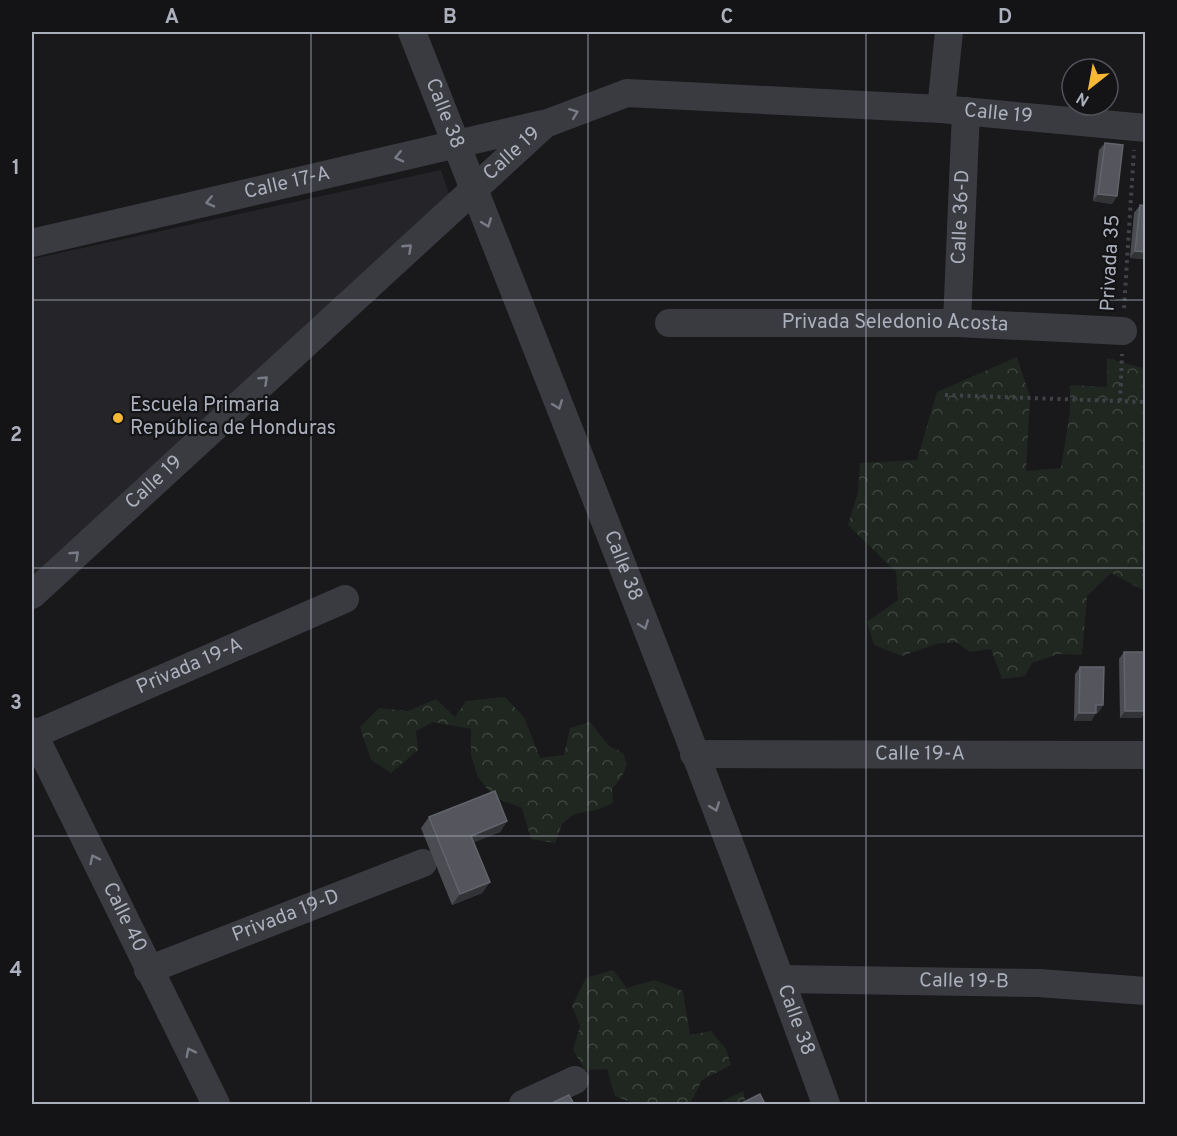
<svg xmlns="http://www.w3.org/2000/svg" width="1177" height="1136" font-family="Overpass,sans-serif">
	<style>
		.built { fill: #252529 }
		.park { fill: url(#park-crowns) }
		.lines { fill: none; stroke-linecap: round; stroke-linejoin: round }
		.path { stroke: #404248; stroke-width: 4; stroke-dasharray: 3 4.5; stroke-linecap: butt }
		.minor { stroke: #3a3b41; stroke-width: 28 }
		.wall { fill: #4a4c51 }
		.shaded-wall { fill: #323337 }
		.building { fill: #55565d; stroke: #62646c; stroke-width: 1.5 }
		.oneway { stroke: #787b85 }
		.grid { fill: none; stroke: #abb0bc; stroke-width: 1.5; stroke-opacity: 0.55 }
		.poi-dot { fill: #f8b735; stroke: #141417; stroke-width: 2 }
		.labels { text-anchor: middle; dominant-baseline: central; stroke-width: 4.5; stroke-linejoin: round; paint-order: stroke }
		.street-label { font-size: 20px; fill: #abb0bc; stroke: #141417 }
		.poi-label { font-size: 20px; fill: #abb0bc; stroke: #141417; text-anchor: start }
		.neatline { fill: none; stroke: #abb0bc; stroke-width: 2 }
		.grid-label { font-size: 20px; text-anchor: middle; font-weight: bold; fill: #abb0bc }
	</style>
	<defs>
		<pattern id="park-crowns" width="20" height="18" patternUnits="userSpaceOnUse" patternTransform="scale(1.5)"><rect width="20" height="18" fill="#1f2720"/><path d="M2 6a3 3 0 1 1 6 0M12 15a3 3 0 1 1 6 0" fill="none" stroke="#3d443e"/></pattern>
	</defs>
	<rect width="100%" height="100%" fill="#19191c"/>
	<path class="built" d="M441 170 449 194 32 577V259Z"/>
	<g class="park">
		<path d="M1017 357 1030 397 1026 471 1061 468 1070 412V385L1107 387V358L1142 368 1145 360V591L1111 573 1087 596 1082 655 1058 654 1032 663 1025 676 1002 679 991 649 970 652 956 642 936 644 902 656 874 645 867 622 898 600 896 572 848 525 858 492 860 463 917 460 937 392Z"/>
		<path d="M505 697 524 717 540 758 564 755 570 728 590 722 609 746 623 753 627 765 621 778 612 789 613 803 597 810 574 814 562 824 555 843 531 839 522 808 494 797 478 777 471 755V729L433 722 416 731 418 750 391 773 371 760 360 727 379 708 408 711 436 699 455 717 466 701Z"/>
		<path d="M613 970 627 988 654 980 683 991 690 1035 711 1031 726 1049 731 1065 702 1080 690 1104H691H635L615 1096 607 1069 585 1070 573 1050 580 1026 572 1006 586 978Z"/>
		<path d="M743 1091 746 1104H717Z"/>
	</g>
	<g class="lines">
		<g class="path">
			<path d="M1124 308 1134 150"/>
			<path d="M945 395 1146 402"/>
			<path d="M1120 401 1122 354"/>
		</g>
		<g class="minor">
			<path id="s1" d="M412 32C552 388 696 744 826 1104"/>
			<path d="M941 109 949 32"/>
			<path id="s2" d="M32 243 543 124"/>
			<path id="s3" d="M669 323H957L1123 331"/>
			<path id="s4" d="M957 323 966 111"/>
			<path id="s5" d="M32 595 545 124 627 93 941 109 1146 128"/>
			<path id="s6" d="M32 731 216 1104"/>
			<path id="s7" d="M33 735 345 599"/>
			<path id="s8" d="M694 754 1146 755"/>
			<path id="s9" d="M148 970 423 863"/>
			<path id="s10" d="M781 979 1039 983 1146 991"/>
			<path d="M523 1104 575 1080"/>
		</g>
	</g>
	<g class="wall">
		<path d="M1105 143 1117 196 1112 204 1093 201 1099 150Z"/>
		<path d="M1140 205 1146 259 1130 258 1134 213Z"/>
		<path d="M1124 652 1146 711 1141 718H1120L1119 659Z"/>
		<path d="M1080 667 1103 705 1098 713H1096L1091 721H1074L1075 674Z"/>
		<path d="M429 817 507 821 500 832 473 842 490 882 482 893 452 905 421 828Z"/>
	</g>
	<g class="shaded-wall">
		<path d="M1098 194 1117 196 1112 204 1093 201Z"/>
		<path d="M1135 251 1146 252V259L1130 258Z"/>
		<path d="M1096 705H1103L1098 713H1091Z"/>
		<path d="M1125 711H1146L1141 718H1120Z"/>
		<path d="M1079 713H1096L1091 721H1074Z"/>
		<path d="M507 821 500 832 463 847 471 836Z"/>
		<path d="M490 882 482 893 452 905 460 894Z"/>
	</g>
	<g class="building">
		<path d="M1105 143 1123 145 1117 196 1098 194Z"/>
		<path d="M1140 205 1146 206V252L1135 251Z"/>
		<path d="M1124 652H1145L1146 711H1125Z"/>
		<path d="M1080 667H1104L1103 705H1096V713H1079Z"/>
		<path d="M495 791 507 821 471 836 490 882 460 894 429 817Z"/>
		<path d="M760 1094 765 1104H740Z"/>
		<path d="M569 1095 574 1104H553L552 1103Z"/>
	</g>
	<defs><path id="oneway-chevron" d="M-2-3.5L2.5 0L-2 3.5" fill="none" stroke-width="1.6" stroke-linecap="round" stroke-linejoin="round" transform="scale(1.5)"/></defs>
	<g class="oneway">
		<use href="#oneway-chevron" transform="translate(574 113) rotate(-21)"/>
		<use href="#oneway-chevron" transform="translate(399 157) rotate(167)"/>
		<use href="#oneway-chevron" transform="translate(210 202) rotate(167)"/>
		<use href="#oneway-chevron" transform="translate(487 223) rotate(69)"/>
		<use href="#oneway-chevron" transform="translate(408 248) rotate(-43)"/>
		<use href="#oneway-chevron" transform="translate(264 380) rotate(-43)"/>
		<use href="#oneway-chevron" transform="translate(558 405) rotate(69)"/>
		<use href="#oneway-chevron" transform="translate(75 555) rotate(-43)"/>
		<use href="#oneway-chevron" transform="translate(644 625) rotate(69)"/>
		<use href="#oneway-chevron" transform="translate(715 807) rotate(69)"/>
		<use href="#oneway-chevron" transform="translate(94 859) rotate(-116)"/>
		<use href="#oneway-chevron" transform="translate(190 1052) rotate(-117)"/>
	</g>
	<path class="grid" d="M311 32V1104M588 32V1104M866 32V1104M32 300H1146M32 568H1146M32 836H1146"/>
	<circle class="poi-dot" cx="118" cy="418" r="6"/>
	<g class="labels">
		<g class="street-label">
			<text stroke="none"><textPath href="#s1" startOffset="88">Calle 38</textPath></text>
			<text stroke="none"><textPath href="#s5" startOffset="1156">Calle 19</textPath></text>
			<text stroke="none"><textPath href="#s5" startOffset="652">Calle 19</textPath></text>
			<text stroke="none"><textPath href="#s2" startOffset="262">Calle 17-A</textPath></text>
			<text stroke="none"><textPath href="#s4" startOffset="106">Calle 36-D</textPath></text>
			<text transform="translate(1111 263) rotate(-87)">Privada 35</text>
			<text stroke="none"><textPath href="#s3" startOffset="226">Privada Seledonio Acosta</textPath></text>
			<text stroke="none"><textPath href="#s5" startOffset="166">Calle 19</textPath></text>
			<text stroke="none"><textPath href="#s1" startOffset="574">Calle 38</textPath></text>
			<text stroke="none"><textPath href="#s7" startOffset="171">Privada 19-A</textPath></text>
			<text stroke="none"><textPath href="#s8" startOffset="226">Calle 19-A</textPath></text>
			<text stroke="none"><textPath href="#s9" startOffset="148">Privada 19-D</textPath></text>
			<text stroke="none"><textPath href="#s6" startOffset="208">Calle 40</textPath></text>
			<text stroke="none"><textPath href="#s10" startOffset="183">Calle 19-B</textPath></text>
			<text stroke="none"><textPath href="#s1" startOffset="1060">Calle 38</textPath></text>
		</g>
		<g class="poi-label">
			<text x="130" y="406">Escuela Primaria<tspan x="130" dy="23">República de Honduras</tspan></text>
		</g>
	</g>
	<rect width="1177" height="1136" fill="none" stroke="#141417" stroke-width="66"/>
	<g transform="translate(1090 87) rotate(211)"><circle r="28" fill="#141417" stroke="#505259" stroke-width="1.5"/>
	<path d="M0-4.5L10 22L0 15L-10 22Z" fill="#f8b735"/>
	<text y="-9" font-size="16" font-weight="bold" text-anchor="middle" fill="#abb0bc">N</text>
	</g>
	<rect x="33" y="33" width="1111" height="1070" class="neatline"/>
	<g class="grid-label">
		<text x="172" y="23">A</text>
		<text x="450" y="23">B</text>
		<text x="727" y="23">C</text>
		<text x="1005" y="23">D</text>
		<text x="16" y="174">1</text>
		<text x="16" y="441">2</text>
		<text x="16" y="709">3</text>
		<text x="16" y="976">4</text>
	</g>
</svg>
